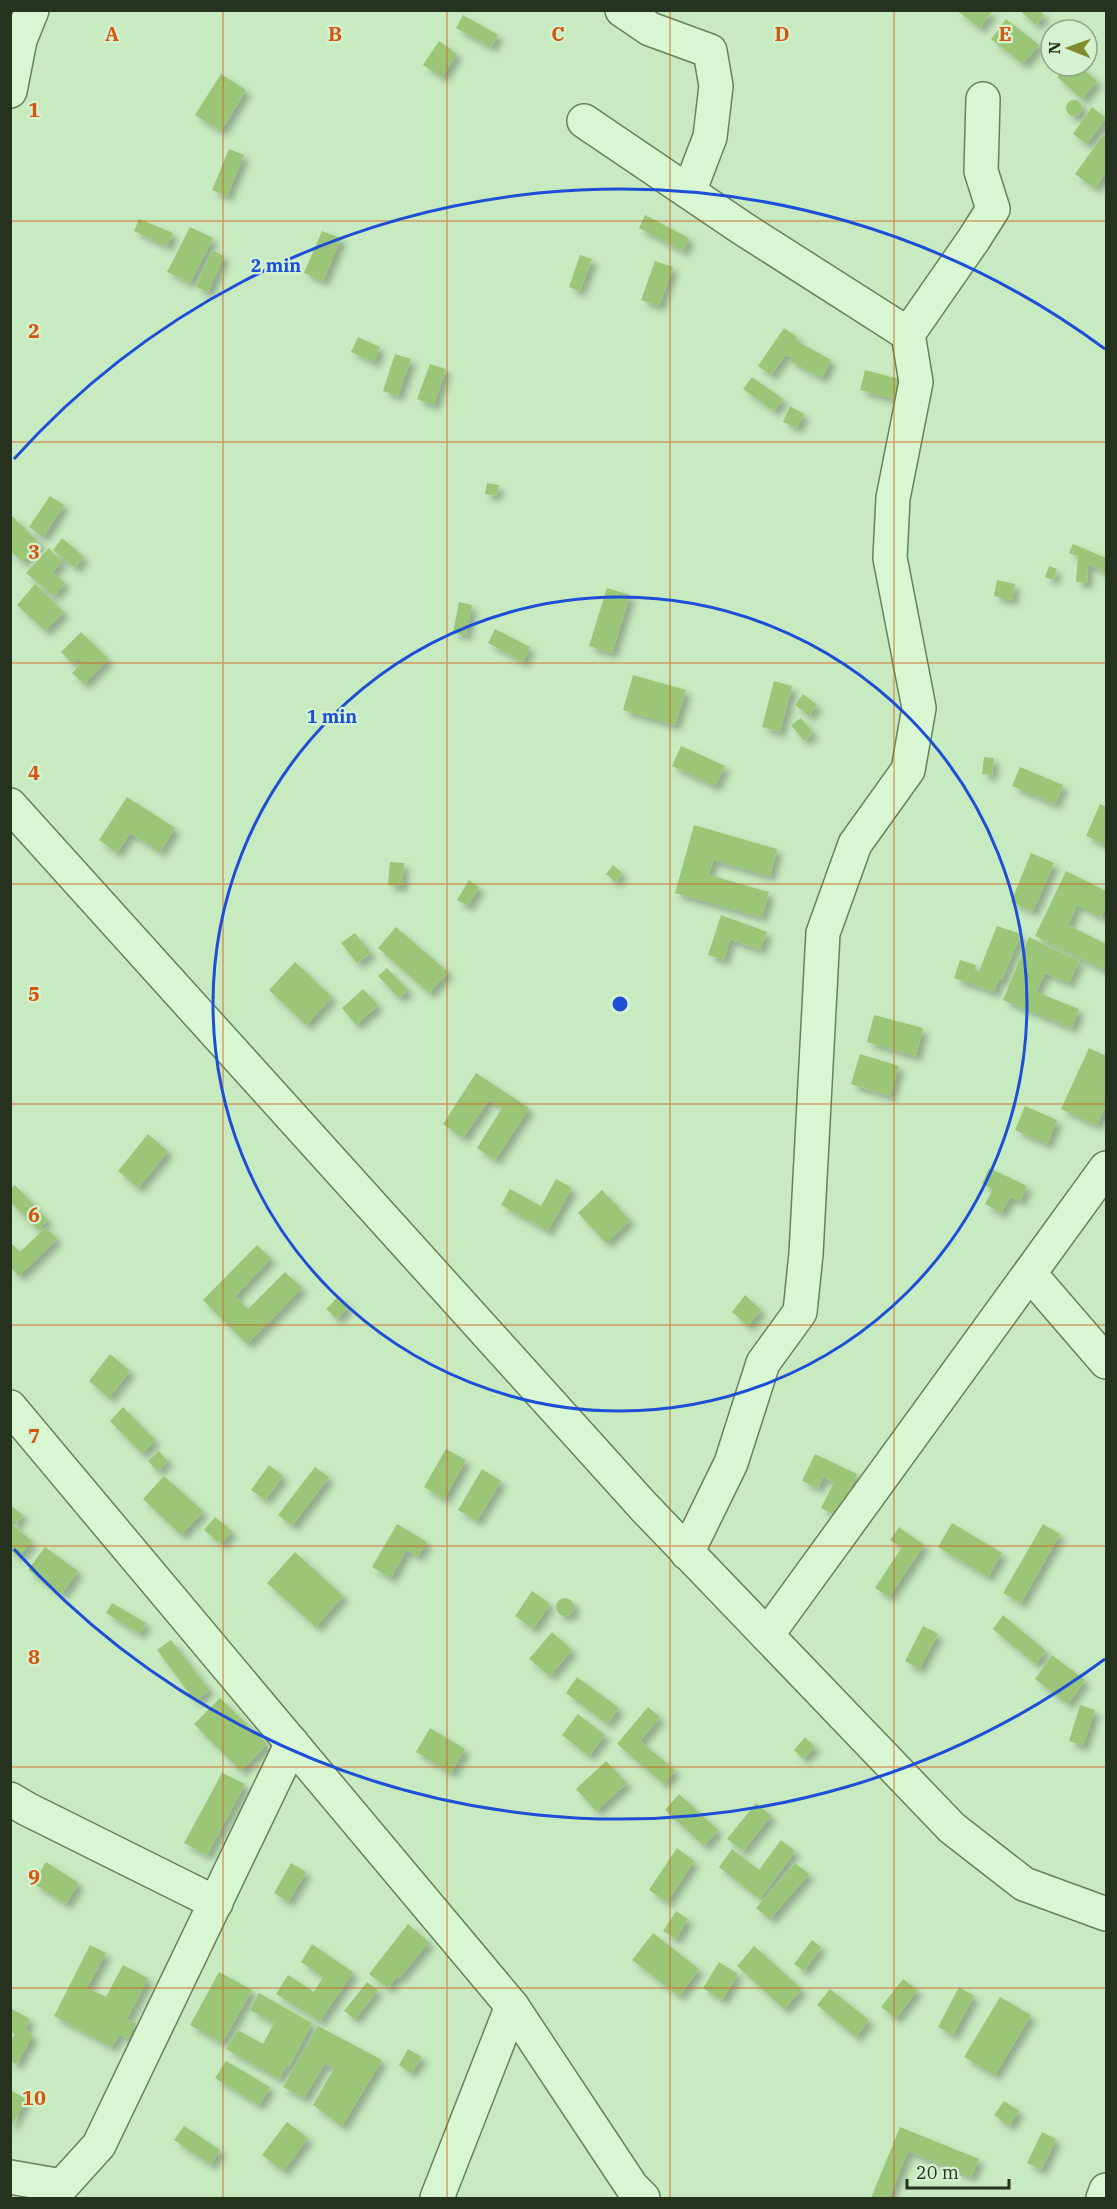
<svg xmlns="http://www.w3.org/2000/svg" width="1117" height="2209" font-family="'IBM Plex Serif',serif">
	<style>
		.building { fill: #9bc678; filter: url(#shadow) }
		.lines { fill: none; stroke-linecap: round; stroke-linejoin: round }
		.minor-casing { stroke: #678259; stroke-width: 36 }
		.tertiary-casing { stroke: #678259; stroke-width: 36 }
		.minor { stroke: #d8f6d2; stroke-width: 33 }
		.tertiary { stroke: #d8f6d2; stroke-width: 33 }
		.grid { fill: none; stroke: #d4550e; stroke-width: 1.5; stroke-opacity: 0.55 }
		.ring { fill: none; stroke: #1d4ed8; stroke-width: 3 }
		.grid-label { font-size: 20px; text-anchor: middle; font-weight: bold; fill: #d4550e; stroke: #d4f2cf; stroke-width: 4.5; stroke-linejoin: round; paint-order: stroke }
		.centre { fill: #1d4ed8; stroke: #d4f2cf; stroke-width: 3 }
		.ring-label { font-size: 18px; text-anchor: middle; font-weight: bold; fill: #1d4ed8; stroke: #d4f2cf; stroke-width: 4.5; stroke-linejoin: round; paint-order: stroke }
	</style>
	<defs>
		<filter id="shadow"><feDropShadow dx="5.5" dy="5.5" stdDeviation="3" flood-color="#0004"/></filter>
	</defs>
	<rect width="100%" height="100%" fill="#c7eac0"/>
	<g class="building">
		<path d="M956 10H993L980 28Z"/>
		<path d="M1019 10H1039L1044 15 1036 25Z"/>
		<path d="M463 15 498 35 491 47 456 28Z"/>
		<path d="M1006 19 1039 45 1023 64 991 39Z"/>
		<path d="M439 41 457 54 442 77 423 65Z"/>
		<path d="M1067 66H1080L1097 81 1082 99 1057 77Z"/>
		<path d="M221 74 246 90 221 131 195 115Z"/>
		<circle cx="1074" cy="108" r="8"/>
		<path d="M1092 107 1106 118 1087 144 1073 134Z"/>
		<path d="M1103 135 1106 138V172L1095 188 1075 174Z"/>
		<path d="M229 149 244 155 227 196 212 190Z"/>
		<path d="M645 215 689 238 683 251 639 228Z"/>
		<path d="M139 219 173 233 167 246 134 231Z"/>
		<path d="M190 227 213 238 190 283 167 272Z"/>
		<path d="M322 231 341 238 323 281 304 273Z"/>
		<path d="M212 250 224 256 208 292 196 287Z"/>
		<path d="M580 255 592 259 580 291 569 287Z"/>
		<path d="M655 261 673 267 659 306 641 300Z"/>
		<path d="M784 328 797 337 795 340 831 360 822 378 790 361 792 358 785 355 771 375 758 366Z"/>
		<path d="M358 337 380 347 374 362 351 352Z"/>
		<path d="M395 354 411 359 398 396 383 391Z"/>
		<path d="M430 364 446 369 434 405 417 399Z"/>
		<path d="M865 370 907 381 902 401 860 390Z"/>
		<path d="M752 377 783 399 774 411 743 389Z"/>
		<path d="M790 406 804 414 797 428 783 422Z"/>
		<path d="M487 483 499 485 496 496 485 494Z"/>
		<path d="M50 496 64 505 43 537 29 527Z"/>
		<path d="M10 514 40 544 22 562 10 550Z"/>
		<path d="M62 538 84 557 75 568 53 550Z"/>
		<path d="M1073 544 1106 558V572L1088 564 1087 583 1076 582 1078 556 1069 553Z"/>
		<path d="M49 548 62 562 52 572 65 583 54 596 26 573Z"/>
		<path d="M1049 566 1057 569 1053 580 1045 577Z"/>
		<path d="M997 580 1015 584 1012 600 994 596Z"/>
		<path d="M35 584 64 612 45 631 17 605Z"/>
		<path d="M607 588 630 595 612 653 589 646Z"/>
		<path d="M459 602 472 605 466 635 453 633Z"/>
		<path d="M495 629 530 647 523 662 488 643Z"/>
		<path d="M81 632 108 659 84 684 72 673 82 662 78 658 73 664 61 652Z"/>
		<path d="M633 675 686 690 675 725 623 710Z"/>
		<path d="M774 681 792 686 780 732 762 727Z"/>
		<path d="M803 694 817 705 809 716 795 705Z"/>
		<path d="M801 718 813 733 804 741 791 725Z"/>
		<path d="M681 746 725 766 715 786 672 766Z"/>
		<path d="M984 757 994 758 992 775 982 774Z"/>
		<path d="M1020 767 1063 785 1055 804 1012 786Z"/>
		<path d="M127 797 175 828 160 852 130 833 117 853 99 840Z"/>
		<path d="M1100 804 1106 807V838L1104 844 1086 836Z"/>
		<path d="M694 825 777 849 770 876 713 860 709 875 769 892 762 917 675 893Z"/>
		<path d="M1031 853 1054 863 1033 911 1011 902Z"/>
		<path d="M390 862 404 863 402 886 388 885Z"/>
		<path d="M613 865 622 873 615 882 606 874Z"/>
		<path d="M1066 871 1106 891V906L1101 917 1077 905 1068 925 1106 944V971L1035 936Z"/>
		<path d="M469 880 479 887 468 906 457 900Z"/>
		<path d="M721 915 767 932 760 950 730 939 724 960 708 955Z"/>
		<path d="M997 926 1021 934 1002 980 999 979 994 992 954 978 960 960 976 965 975 969 979 971Z"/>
		<path d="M396 927 448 972 429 993 378 948Z"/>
		<path d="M355 933 371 953 357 963 341 943Z"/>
		<path d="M1029 937 1079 961 1069 983 1045 973 1036 992 1079 1009 1072 1028 1003 1000Z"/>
		<path d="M295 962 332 997 306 1025 269 990Z"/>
		<path d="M387 968 408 990 399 998 378 976Z"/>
		<path d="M363 989 378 1005 356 1025 342 1008Z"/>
		<path d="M874 1015 923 1028 916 1056 867 1042Z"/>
		<path d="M1089 1048 1106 1056V1105L1097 1125 1061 1109Z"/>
		<path d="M860 1054 899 1066 890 1096 851 1084Z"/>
		<path d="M476 1073 529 1108 495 1160 477 1148 502 1108 489 1100 463 1138 443 1124Z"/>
		<path d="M1025 1106 1057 1120 1047 1144 1015 1130Z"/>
		<path d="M148 1134 168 1151 138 1188 118 1171Z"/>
		<path d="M989 1168 1027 1186 1020 1201 1010 1197 1001 1213 985 1204 993 1189 982 1184Z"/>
		<path d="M556 1179 572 1188 548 1231 501 1205 510 1189 541 1206Z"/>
		<path d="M15 1185 48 1220 38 1230 10 1202V1189Z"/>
		<path d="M602 1190 630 1220 606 1243 578 1213Z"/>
		<path d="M46 1227 57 1239 19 1276 10 1267V1242L20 1252Z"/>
		<path d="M257 1245 271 1258 235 1296 248 1309 285 1272 302 1288 247 1344 203 1300Z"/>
		<path d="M745 1295 761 1310 748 1326 732 1312Z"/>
		<path d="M338 1297 348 1307 337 1319 326 1309Z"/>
		<path d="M110 1354 130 1371 109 1398 89 1381Z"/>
		<path d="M123 1407 155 1440 142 1454 110 1421Z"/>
		<path d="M446 1449 466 1460 444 1499 424 1487Z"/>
		<path d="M159 1451 168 1461 157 1471 148 1461Z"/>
		<path d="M815 1454 857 1474 837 1516 821 1508 834 1482 823 1477 818 1488 802 1481Z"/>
		<path d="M269 1465 283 1476 265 1500 251 1490Z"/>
		<path d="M315 1467 329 1477 292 1526 278 1515Z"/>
		<path d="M482 1469 501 1481 477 1521 458 1510Z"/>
		<path d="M164 1476 203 1511 181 1535 143 1499Z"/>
		<path d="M10 1505 23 1515 14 1526 32 1541 19 1557 10 1550Z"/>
		<path d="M215 1517 232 1531 221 1544 204 1530Z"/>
		<path d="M952 1523 1002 1553 988 1577 938 1547Z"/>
		<path d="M397 1524 427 1542 418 1556 406 1550 391 1578 372 1567Z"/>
		<path d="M1043 1524 1060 1534 1021 1603 1003 1593Z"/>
		<path d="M899 1527 924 1545 889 1597 875 1588 902 1547 890 1540Z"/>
		<path d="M45 1547 78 1571 62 1594 28 1570Z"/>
		<path d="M295 1552 343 1596 316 1627 267 1583Z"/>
		<path d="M532 1591 550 1604 533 1629 515 1616Z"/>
		<circle cx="565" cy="1607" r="9"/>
		<path d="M112 1603 146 1623 140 1634 106 1613Z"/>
		<path d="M1003 1615 1046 1651 1035 1664 993 1629Z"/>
		<path d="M923 1626 938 1634 919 1669 905 1661Z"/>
		<path d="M552 1632 572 1650 550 1676 529 1659Z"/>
		<path d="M171 1640 209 1690 195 1701 157 1650Z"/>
		<path d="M1052 1655 1085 1680 1068 1704 1035 1679Z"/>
		<path d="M577 1677 619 1708 607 1724 566 1693Z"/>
		<path d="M220 1698 267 1744 241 1771 194 1724Z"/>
		<path d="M1080 1705 1095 1710 1083 1746 1069 1741Z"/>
		<path d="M648 1707 660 1717 640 1741 675 1770 664 1784 617 1744Z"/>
		<path d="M578 1714 605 1735 589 1756 562 1735Z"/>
		<path d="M430 1728 465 1749 451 1773 416 1752Z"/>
		<path d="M805 1737 815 1747 803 1759 794 1750Z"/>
		<path d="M606 1761 627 1783 596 1811 576 1789Z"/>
		<path d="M222 1773 245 1784 207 1855 184 1843Z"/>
		<path d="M679 1794 718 1830 704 1846 665 1810Z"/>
		<path d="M756 1803 771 1816 743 1851 727 1839Z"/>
		<path d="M781 1840 795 1851 760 1899 719 1867 732 1849 759 1870Z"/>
		<path d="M677 1848 694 1861 667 1902 649 1890Z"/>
		<path d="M46 1862 79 1883 66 1904 33 1883Z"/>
		<path d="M291 1863 306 1872 288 1902 274 1893Z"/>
		<path d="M795 1863 809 1874 770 1919 756 1908Z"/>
		<path d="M676 1911 688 1919 676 1939 663 1931Z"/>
		<path d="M408 1924 429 1942 399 1978 397 1976 388 1988 369 1974Z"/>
		<path d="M653 1933 699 1969 679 1996 632 1960Z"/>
		<path d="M812 1940 821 1947 804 1971 794 1964Z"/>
		<path d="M312 1944 353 1972 320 2021 276 1994 288 1975 314 1992 323 1977 301 1962Z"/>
		<path d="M90 1945 106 1953 87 1988 106 1997 123 1965 148 1978 127 2019 136 2023 128 2039 119 2034 112 2047 54 2016Z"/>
		<path d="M754 1946 802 1989 784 2009 737 1966Z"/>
		<path d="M719 1962 738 1974 722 2000 703 1988Z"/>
		<path d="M219 1972 252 1990 222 2043 190 2025Z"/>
		<path d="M903 1979 917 1990 896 2018 881 2007Z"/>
		<path d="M367 1982 378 1990 355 2019 344 2011Z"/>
		<path d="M959 1987 974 1996 953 2035 938 2027Z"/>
		<path d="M830 1989 869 2020 856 2037 817 2005Z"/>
		<path d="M259 1993 312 2023 289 2067 286 2066 279 2079 226 2049 238 2030 263 2044 274 2023 250 2010Z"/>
		<path d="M1000 1997 1031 2015 995 2075 964 2057Z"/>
		<path d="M10 2008 30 2019 25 2030 33 2035 17 2064 10 2061V2042L15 2034 10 2031Z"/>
		<path d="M318 2026 382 2060 342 2126 313 2105 334 2068 325 2063 304 2098 283 2087Z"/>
		<path d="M408 2049 422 2057 411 2073 399 2065Z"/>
		<path d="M226 2061 270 2087 259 2105 215 2078Z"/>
		<path d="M10 2090 26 2099 10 2129Z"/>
		<path d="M1004 2101 1019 2111 1009 2126 994 2115Z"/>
		<path d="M287 2122 308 2138 283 2171 262 2155Z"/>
		<path d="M184 2126 220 2150 211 2165 174 2140Z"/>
		<path d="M900 2127 979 2159 971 2177 908 2151 889 2198H871Z"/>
		<path d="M1042 2132 1056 2139 1041 2170 1027 2163Z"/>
	</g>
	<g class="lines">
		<defs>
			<g id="minor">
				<path d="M622 10 650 29 710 51 716 86 710 137 689 192"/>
				<path d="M10 91 20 40 32 10"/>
				<path d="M584 121 742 228 908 334"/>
				<path d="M10 805 644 1507 952 1828 1024 1884 1106 1914"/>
				<path d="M1030 1274 1106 1362"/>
				<path d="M687 1553 731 1463 763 1363 800 1312 806 1254 823 933 855 844 908 770 919 708 890 558 893 498 916 382 908 334 974 239 993 209 981 171 983 99"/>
				<path d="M767 1635 1106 1168"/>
				<path d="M10 1799 27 1809 216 1903"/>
				<path d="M512 2006 632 2187 643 2198"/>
				<path d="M10 2177 62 2186 99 2145 292 1743"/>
				<path d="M1103 2198 1106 2190"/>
			</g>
			<path id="tertiary" d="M10 1407 512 2006 437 2198"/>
		</defs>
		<use href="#minor" class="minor-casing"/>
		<use href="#tertiary" class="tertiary-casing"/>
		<use href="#minor" class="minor"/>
		<use href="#tertiary" class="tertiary"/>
	</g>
	<path class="grid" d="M223 10V2198M447 10V2198M670 10V2198M894 10V2198M10 221H1106M10 442H1106M10 663H1106M10 884H1106M10 1104H1106M10 1325H1106M10 1546H1106M10 1767H1106M10 1988H1106"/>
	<g class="ring">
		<circle cx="620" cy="1004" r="407"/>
		<path d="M1105 1659A815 815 0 0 1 14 1549M14 459A815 815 0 0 1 1105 349"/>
	</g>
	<g class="grid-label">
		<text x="112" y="41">A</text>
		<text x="335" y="41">B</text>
		<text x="558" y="41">C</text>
		<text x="782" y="41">D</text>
		<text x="1005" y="41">E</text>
		<text x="34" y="117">1</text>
		<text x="34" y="338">2</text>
		<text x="34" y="559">3</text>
		<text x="34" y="780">4</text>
		<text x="34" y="1001">5</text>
		<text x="34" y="1222">6</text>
		<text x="34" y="1443">7</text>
		<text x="34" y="1664">8</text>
		<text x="34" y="1884">9</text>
		<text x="34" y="2105">10</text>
	</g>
	<circle cx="620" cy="1004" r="9" class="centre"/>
	<g class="ring-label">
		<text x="276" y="272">2 min</text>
		<text x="332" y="723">1 min</text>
	</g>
	<rect width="1117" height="2209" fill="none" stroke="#25321d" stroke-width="24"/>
	<g transform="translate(1069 48) rotate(271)"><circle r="28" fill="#d4f2cf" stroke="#8ea588" stroke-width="1.5"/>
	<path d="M0-4.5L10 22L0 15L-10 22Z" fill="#818d2d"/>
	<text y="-9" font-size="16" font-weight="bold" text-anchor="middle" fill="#25321d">N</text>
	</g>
	<path d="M907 2179v9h102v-9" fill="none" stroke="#25321d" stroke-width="3"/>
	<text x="916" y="2179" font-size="18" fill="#25321d" stroke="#d4f2cf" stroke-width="4.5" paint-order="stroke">20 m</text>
</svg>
